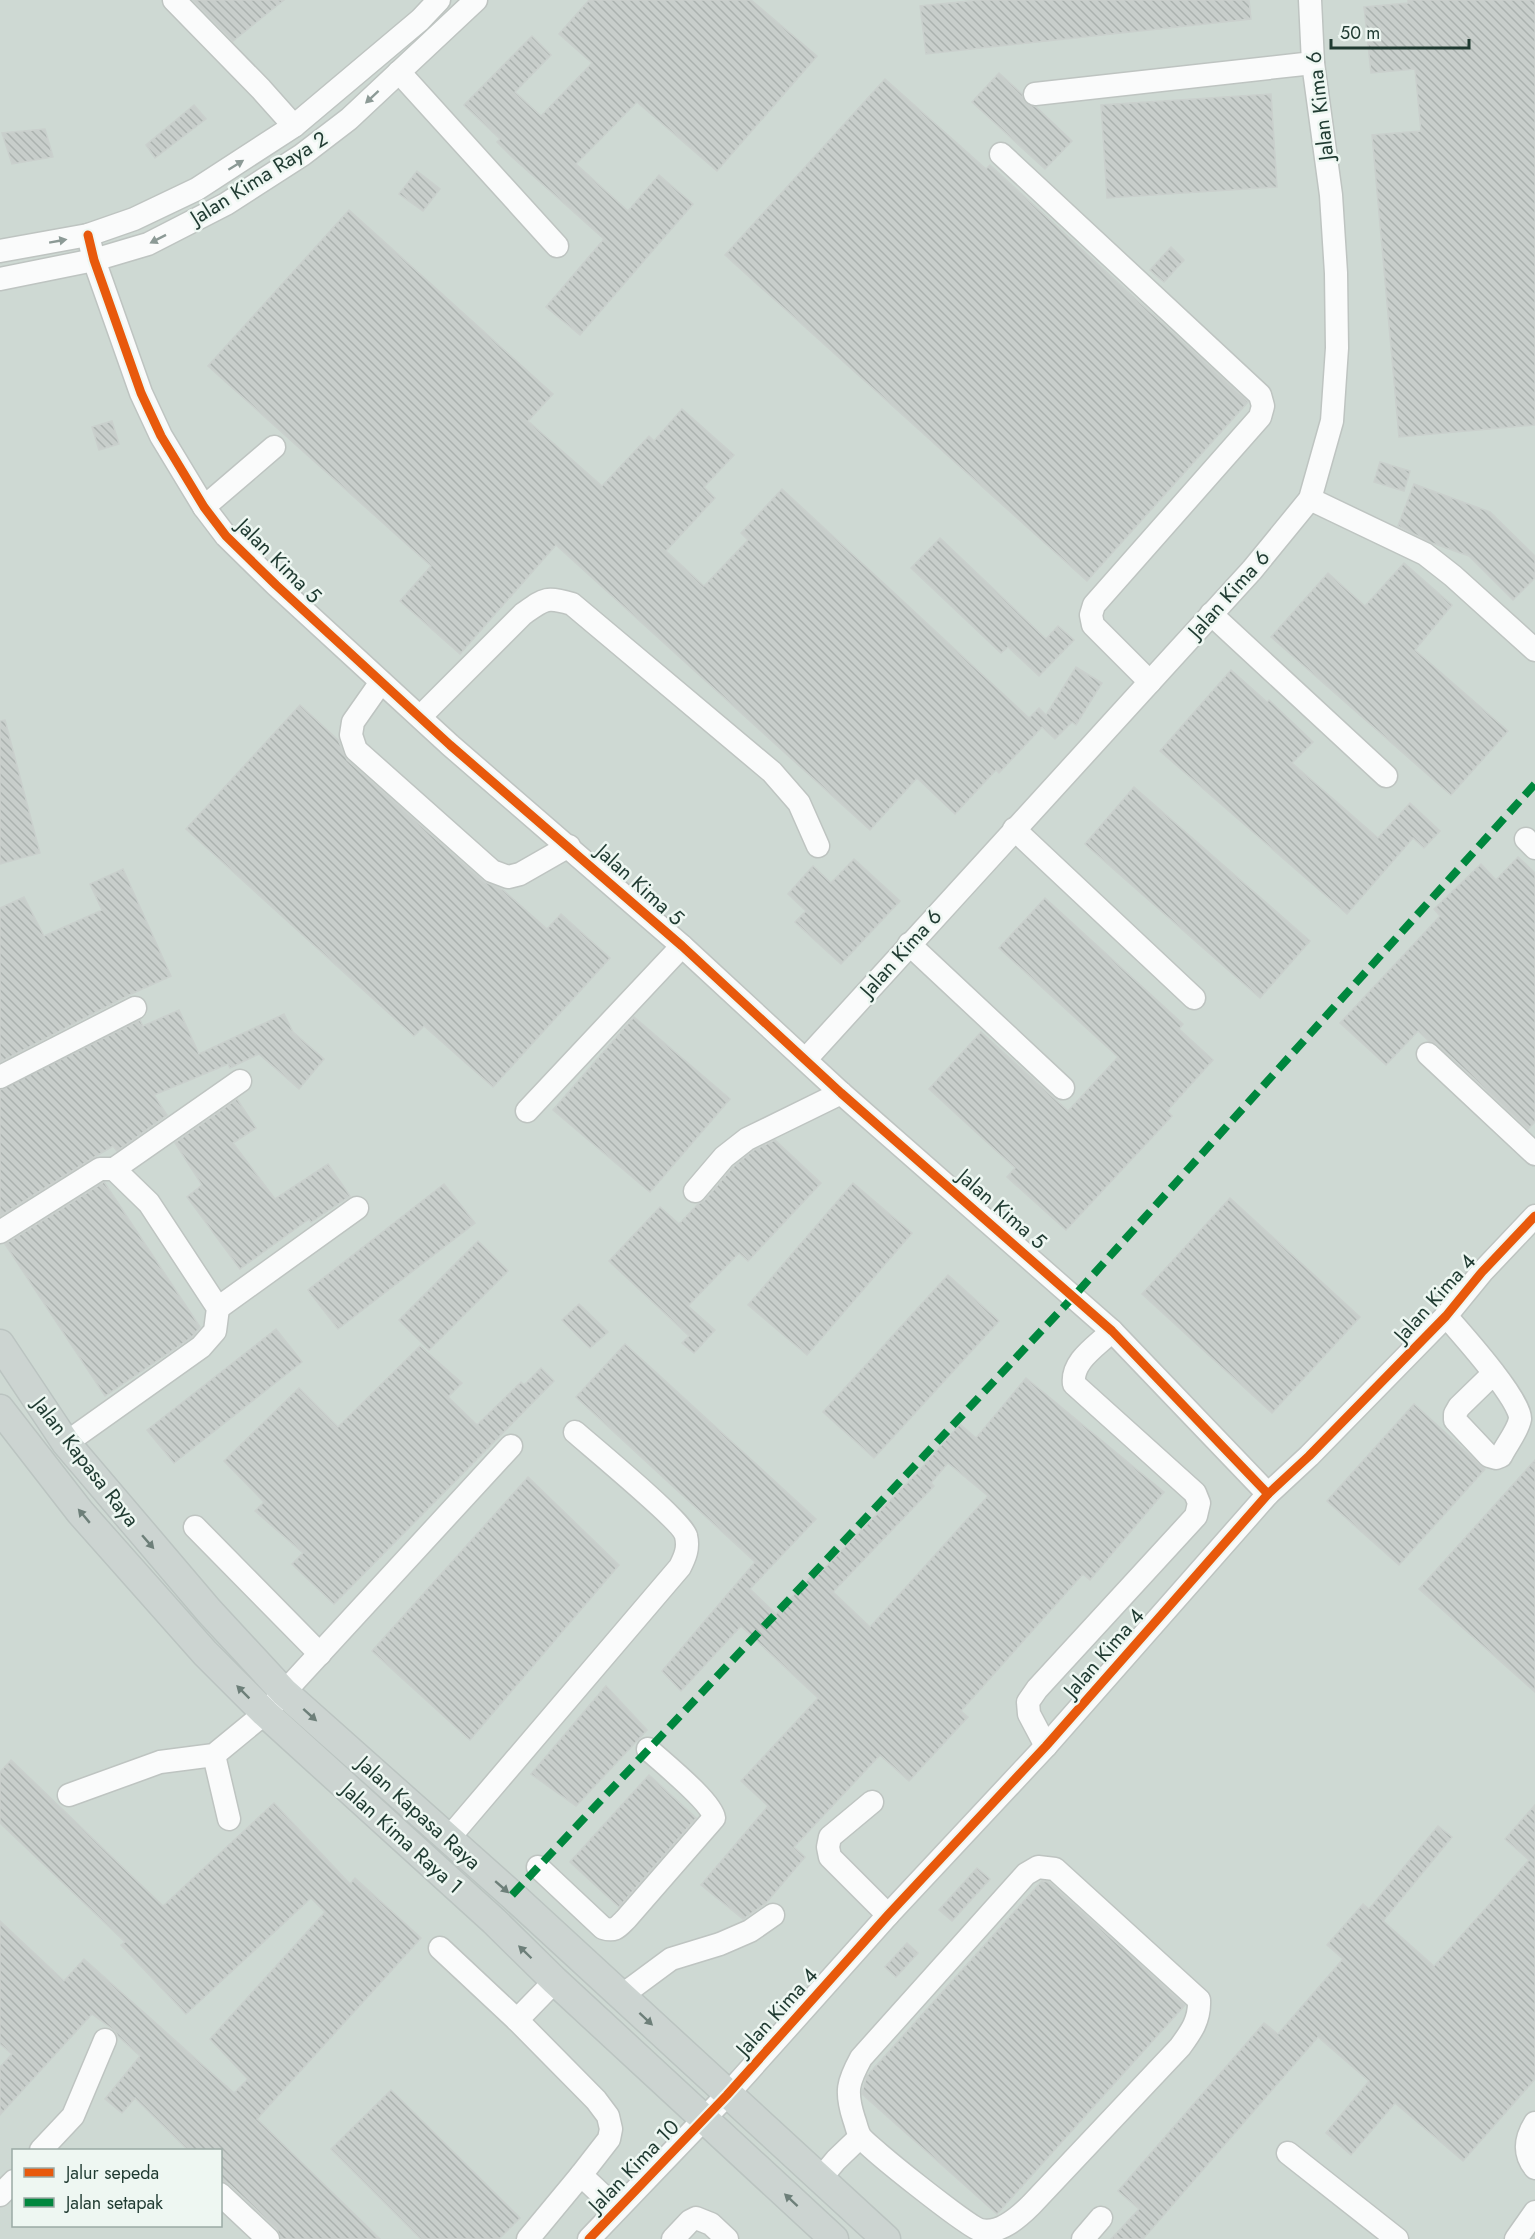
<svg xmlns="http://www.w3.org/2000/svg" width="1535" height="2239" font-family="Jost,sans-serif">
	<style>
		.built { fill: #ced9d3; fill-rule: evenodd }
		.building { fill: url(#building-back-hatch); stroke: #cad0cd; stroke-width: 1.5; fill-rule: evenodd }
		.lines { fill: none; stroke-linecap: round; stroke-linejoin: round }
		.minor-casing { stroke: #bec4c1; stroke-width: 25 }
		.major-casing { stroke: #bbc4c1; stroke-width: 31 }
		.minor { stroke: #fafbfb; stroke-width: 22 }
		.major { stroke: #ccd4d1; stroke-width: 28 }
		.quiet { stroke: #00873e; stroke-width: 8; stroke-dasharray: 15 8; stroke-linecap: butt }
		.cycleway-casing { stroke: #eef7f2; stroke-width: 13 }
		.cycleway { stroke: #e8590c; stroke-width: 9 }
		.oneway { fill: #8c9a96 }
		.oneway2 { fill: #6d7f79 }
		.labels { text-anchor: middle; dominant-baseline: central; stroke-width: 5; stroke-linejoin: round; paint-order: stroke }
		.street-label { font-size: 21px; fill: #1f3a31; stroke: #eef7f2 }
	</style>
	<defs>
		<pattern id="building-back-hatch" width="6" height="6" patternUnits="userSpaceOnUse" patternTransform="scale(1.5)"><rect width="6" height="6" fill="#c8cecb"/><path d="M-1 5l2 2M0 0l6 6M5-1l2 2" fill="none" stroke="#abb2af"/></pattern>
	</defs>
	<rect width="100%" height="100%" fill="#e1e7e4"/>
	<path class="built" d="M0 0H1535V2239H0ZM14 2150H220V2226H14Z"/>
	<g class="building">
		<path d="M193 0H284L233 41Z"/>
		<path d="M589 0H751L817 56 717 171 637 102 576 164 628 211 659 175 693 204 580 335 546 307 604 239 512 157 497 142 500 139 464 105 532 36 551 55 515 92 541 116 592 63 559 34Z"/>
		<path d="M979 0H1249L1251 19 926 54 920 6Z"/>
		<path d="M1408 0H1535V425L1399 437 1372 135 1421 131 1415 69 1371 73 1364 7 1408 3Z"/>
		<path d="M999 73 1022 94 1025 102 1036 107 1072 141 1045 169 972 102Z"/>
		<path d="M885 79 986 169 990 165 1248 402 1087 581 725 255Z"/>
		<path d="M1271 94 1277 187 1107 198 1101 105Z"/>
		<path d="M194 105 206 119 155 158 146 145Z"/>
		<path d="M45 129 53 157 12 164 2 133Z"/>
		<path d="M417 171 440 189 423 211 399 194Z"/>
		<path d="M349 210 553 394 528 421 602 486 649 436 654 441 682 409 734 455 704 487 715 498 666 551 704 586 748 540 741 533 782 489 1029 718 1039 708 1046 715 1076 667 1102 683 1076 725 1072 722 1055 739 1042 727 999 773 996 770 955 814 917 778 870 830 556 545 460 654 400 601 431 566 208 366Z"/>
		<path d="M1171 247 1184 260 1164 282 1150 270Z"/>
		<path d="M112 421 119 444 99 450 92 427Z"/>
		<path d="M1380 462 1410 471 1404 491 1374 482Z"/>
		<path d="M1414 484 1490 512 1535 556V578L1513 600 1469 556 1432 543 1398 526Z"/>
		<path d="M940 538 1046 639 1058 626 1074 640 1039 676 1008 647 1001 653 911 568Z"/>
		<path d="M1404 563 1452 605 1415 650 1508 731 1451 795 1271 637 1328 573 1365 606Z"/>
		<path d="M1231 670 1267 702 1269 700 1313 742 1292 763 1378 838 1410 803 1440 831 1424 848 1413 838 1347 914 1160 751Z"/>
		<path d="M300 705 338 740 347 760 483 881 503 890 547 929 561 914 610 958 493 1087 424 1026 414 1036 186 829Z"/>
		<path d="M5 720 40 853 0 864V721Z"/>
		<path d="M1134 787 1310 941 1260 998 1085 844Z"/>
		<path d="M1518 857 1535 873V1122L1528 1129 1437 1044 1429 1041 1418 1031 1386 1065 1340 1023 1440 916 1434 909 1481 864 1496 880Z"/>
		<path d="M854 859 900 901 841 964 795 922 806 911 788 894 813 866 831 883Z"/>
		<path d="M123 869 171 976 129 995 0 1062V908L24 897 44 936 102 910 90 884Z"/>
		<path d="M1045 898 1183 1024 1179 1029 1213 1060 1167 1111 1172 1116 1066 1230 1007 1177 1015 1168 929 1089 981 1032 1068 1111 1118 1057 999 948Z"/>
		<path d="M179 1010 199 1054 284 1014 293 1032 324 1059 299 1089 259 1054 230 1068 228 1064 154 1095 167 1115 117 1151 113 1146 93 1158 0 1216V1090L140 1020 143 1026Z"/>
		<path d="M634 1017 730 1099 650 1192 553 1110Z"/>
		<path d="M237 1099 256 1128 233 1143 275 1199 328 1164 350 1196 311 1222 309 1219 240 1269 187 1197 202 1185 175 1143Z"/>
		<path d="M775 1140 821 1183 748 1261 739 1253 688 1306 715 1330 694 1353 682 1343 689 1336 609 1261 660 1207 679 1224 698 1204 705 1200 733 1167 754 1150Z"/>
		<path d="M104 1182 200 1327 192 1337 105 1396 5 1244Z"/>
		<path d="M853 1183 912 1233 807 1355 748 1305Z"/>
		<path d="M444 1184 475 1223 338 1329 308 1290Z"/>
		<path d="M1230 1198 1360 1317 1272 1413 1142 1294Z"/>
		<path d="M478 1241 508 1271 429 1350 399 1320Z"/>
		<path d="M948 1275 999 1321 874 1458 823 1412Z"/>
		<path d="M579 1304 608 1332 590 1348 562 1320Z"/>
		<path d="M276 1329 302 1362 174 1463 147 1430Z"/>
		<path d="M625 1344 816 1519 750 1589 776 1614 813 1574 816 1577 918 1472 960 1424 976 1438 1026 1378 1164 1492 1090 1580 1083 1574 961 1711 968 1717 909 1781 880 1755 794 1847 805 1857 766 1903 743 1919 701 1885 768 1806 741 1781 818 1698 741 1626 681 1691 662 1671 755 1562 576 1397ZM948 1463 988 1496 870 1627 833 1592 934 1486 931 1483Z"/>
		<path d="M420 1346 462 1383 448 1397 477 1425 521 1382 524 1385 541 1368 554 1381 334 1604 292 1564 303 1553 255 1511 264 1502 224 1461 299 1388 338 1427Z"/>
		<path d="M1414 1404 1485 1469 1399 1565 1327 1501Z"/>
		<path d="M1535 1460V1692L1419 1589Z"/>
		<path d="M528 1477 619 1565 470 1740 372 1651Z"/>
		<path d="M606 1686 647 1730 576 1806 531 1774Z"/>
		<path d="M11 1760 163 1906 274 1803 350 1884 355 1878 421 1938 257 2119 380 2239H281L277 2229 229 2184 220 2181V2151H189L135 2098 122 2113 105 2099 140 2056 118 2036 115 2031 92 2014 0 2115V2067L12 2054 0 2044V1921L64 1981 84 1959 234 2093 248 2079 210 2039 325 1912 311 1898 186 2014 121 1945 125 1942 0 1823V1772Z"/>
		<path d="M649 1775 696 1818 619 1907 570 1862Z"/>
		<path d="M1535 1805V2079L1463 2161 1395 2103 1351 2155 1326 2133 1369 2081 1318 2037 1143 2239H1111L1139 2209 1118 2191 1264 2023 1278 2034 1343 1959 1327 1945 1363 1904 1369 1909 1438 1826 1452 1837 1383 1921 1434 1966 1529 1860 1505 1839Z"/>
		<path d="M977 1868 990 1879 952 1921 939 1910Z"/>
		<path d="M1042 1881 1049 1882 1185 2005 997 2214 862 2094 863 2089 867 2076Z"/>
		<path d="M907 1943 918 1953 896 1977 885 1967Z"/>
		<path d="M391 2090 520 2218 499 2239H421L331 2149Z"/>
	</g>
	<g class="lines">
		<defs>
			<g id="minor">
				<path d="M174 0 261 89 294 126"/>
				<path d="M399 72 557 246"/>
				<path d="M1035 94 1313 63"/>
				<path d="M1001 154 1260 395 1263 406 1260 417 1094 605 1091 615 1093 625 1150 682"/>
				<path d="M88 235 94 260 141 393 161 436 204 507 226 536 276 585 450 745 682 946 841 1093 1112 1331 1268 1494"/>
				<path d="M0 251 88 235 134 219 197 189 294 126 420 20 439 0"/>
				<path d="M0 279 94 260 148 244 226 204 302 155 349 119 476 0"/>
				<path d="M1310 499 1425 554 1453 576 1535 650"/>
				<path d="M204 507 274 447"/>
				<path d="M1211 614 1386 776"/>
				<path d="M381 682 353 722 351 735 356 750 492 871 508 877 520 874 569 846"/>
				<path d="M421 716 523 614C544 599 546 596 572 604L772 772 799 803 818 846"/>
				<path d="M1014 829 1194 998"/>
				<path d="M1526 839 1535 848"/>
				<path d="M909 944 1063 1088"/>
				<path d="M1428 1054 1535 1154"/>
				<path d="M806 1059 1252 570 1310 499 1332 421 1337 348 1336 273 1331 195 1313 63 1310 0"/>
				<path d="M0 1077 135 1008"/>
				<path d="M527 1111 682 946"/>
				<path d="M114 1169 240 1081"/>
				<path d="M695 1191 724 1157 747 1139 841 1093"/>
				<path d="M0 1232 100 1169H114L149 1203 218 1308 215 1331 201 1347 66 1443"/>
				<path d="M218 1308 357 1208"/>
				<path d="M1446 1316C1460 1332 1522 1401 1520 1419 1518 1431 1506 1445 1501 1456L1496 1458 1489 1456 1455 1420V1414L1459 1407 1494 1373"/>
				<path d="M195 1527 320 1654"/>
				<path d="M1046 1746 1029 1714 1028 1702 1037 1689 1196 1516 1199 1503 1195 1493 1074 1384C1071 1361 1097 1346 1112 1331"/>
				<path d="M214 1755 229 1819"/>
				<path d="M69 1795 160 1762 214 1755 265 1713 511 1446"/>
				<path d="M872 1802 830 1837 828 1847 830 1857 888 1915"/>
				<path d="M448 1839 680 1567C685 1557 689 1548 686 1536 683 1522 592 1447 575 1432"/>
				<path d="M538 1867 603 1928C615 1932 618 1927 626 1919L714 1818C712 1802 662 1762 648 1749"/>
				<path d="M1038 1867 1055 1869 1199 2000C1200 2020 1191 2032 1180 2047L1031 2205C1019 2217 999 2235 980 2230 967 2226 866 2146 860 2136 857 2131 856 2124 854 2119 845 2091 848 2082 861 2058L1026 1874Z"/>
				<path d="M440 1948 517 2020 596 2100 608 2116 611 2129 609 2139 581 2175"/>
				<path d="M621 1996 671 1959 720 1944 750 1931 773 1915"/>
				<path d="M517 2020 555 1981"/>
				<path d="M1535 2123C1525 2139 1523 2153 1535 2168"/>
				<path d="M41 2150 73 2116 105 2040"/>
				<path d="M1288 2153 1397 2239"/>
				<path d="M820 2179 836 2160 860 2137"/>
				<path d="M220 2194 268 2239"/>
				<path d="M0 2195 14 2181"/>
				<path d="M528 2239 581 2175 617 2209"/>
				<path d="M589 2239 727 2095 888 1915 1046 1746 1268 1494 1309 1456 1446 1316 1482 1272 1535 1216"/>
				<path d="M673 2239 690 2221 696 2218 711 2224 727 2239"/>
				<path d="M1083 2239 1101 2218"/>
				<path d="M1516 2239 1535 2212"/>
			</g>
			<g id="major">
				<path d="M0 1344 66 1443 209 1611 284 1692 512 1895 886 2239"/>
				<path d="M0 1409 80 1512 205 1653 265 1713 494 1921 555 1981 834 2239"/>
			</g>
		</defs>
		<use href="#minor" class="minor-casing"/>
		<use href="#major" class="major-casing"/>
		<use href="#minor" class="minor"/>
		<use href="#major" class="major"/>
		<path class="quiet" d="M512 1895 1074 1296 1535 784"/>
		<defs>
			<g id="cycleway">
				<path d="M88 235 94 260 141 393 161 436 204 507 226 536 276 585 450 745 682 946 841 1093 1112 1331 1268 1494"/>
				<path d="M589 2239 727 2095 888 1915 1046 1746 1268 1494 1309 1456 1446 1316 1482 1272 1535 1216"/>
			</g>
		</defs>
		<use href="#cycleway" class="cycleway-casing"/>
		<use href="#cycleway" class="cycleway"/>
	</g>
	<defs><path id="oneway-solid" d="M-6-.8H1V-3.2L6.5 0L1 3.2V.8H-6Z" transform="scale(1.5)"/></defs>
	<g class="oneway">
		<use href="#oneway-solid" transform="translate(372 97) rotate(137)"/>
		<use href="#oneway-solid" transform="translate(236 165) rotate(-32)"/>
		<use href="#oneway-solid" transform="translate(158 239) rotate(153)"/>
		<use href="#oneway-solid" transform="translate(58 241) rotate(-10)"/>
	</g>
	<g class="oneway2">
		<use href="#oneway-solid" transform="translate(84 1516) rotate(-130)"/>
		<use href="#oneway-solid" transform="translate(148 1542) rotate(49)"/>
		<use href="#oneway-solid" transform="translate(243 1692) rotate(-135)"/>
		<use href="#oneway-solid" transform="translate(310 1715) rotate(42)"/>
		<use href="#oneway-solid" transform="translate(502 1887) rotate(41)"/>
		<use href="#oneway-solid" transform="translate(525 1952) rotate(-136)"/>
		<use href="#oneway-solid" transform="translate(646 2019) rotate(43)"/>
		<use href="#oneway-solid" transform="translate(791 2200) rotate(-137)"/>
	</g>
	<g class="labels">
		<g class="street-label">
			<text transform="translate(1320 106) rotate(-97)">Jalan Kima 6</text>
			<text transform="translate(259 178) rotate(-32)">Jalan Kima Raya 2</text>
			<text transform="translate(279 561) rotate(45)">Jalan Kima 5</text>
			<text transform="translate(1229 594) rotate(-48)">Jalan Kima 6</text>
			<text transform="translate(640 885) rotate(42)">Jalan Kima 5</text>
			<text transform="translate(901 953) rotate(-48)">Jalan Kima 6</text>
			<text transform="translate(1002 1209) rotate(41)">Jalan Kima 5</text>
			<text transform="translate(1435 1298) rotate(-48)">Jalan Kima 4</text>
			<text transform="translate(86 1462) rotate(52)">Jalan Kapasa Raya</text>
			<text transform="translate(1104 1653) rotate(-49)">Jalan Kima 4</text>
			<text transform="translate(419 1813) rotate(42)">Jalan Kapasa Raya</text>
			<text transform="translate(402 1838) rotate(42)">Jalan Kima Raya 1</text>
			<text transform="translate(777 2012) rotate(-48)">Jalan Kima 4</text>
			<text transform="translate(634 2166) rotate(-46)">Jalan Kima 10</text>
		</g>
	</g>
	<rect x="12" y="2149" width="210" height="78" fill="#eef7f2" stroke="#9baba5" stroke-width="1.5"/>
	<rect x="24" y="2168" width="30" height="9" fill="#e8590c" stroke="#9baba5" stroke-width="1.5"/>
	<text x="66" y="2179" font-size="18" fill="#1f3a31">Jalur sepeda</text>
	<rect x="24" y="2198" width="30" height="9" fill="#00873e" stroke="#9baba5" stroke-width="1.5"/>
	<text x="66" y="2209" font-size="18" fill="#1f3a31">Jalan setapak</text>
	<path d="M1331 39v9h138v-9" fill="none" stroke="#1f3a31" stroke-width="3"/>
	<text x="1340" y="39" font-size="18" fill="#1f3a31" stroke="#eef7f2" stroke-width="4.5" paint-order="stroke">50 m</text>
</svg>
